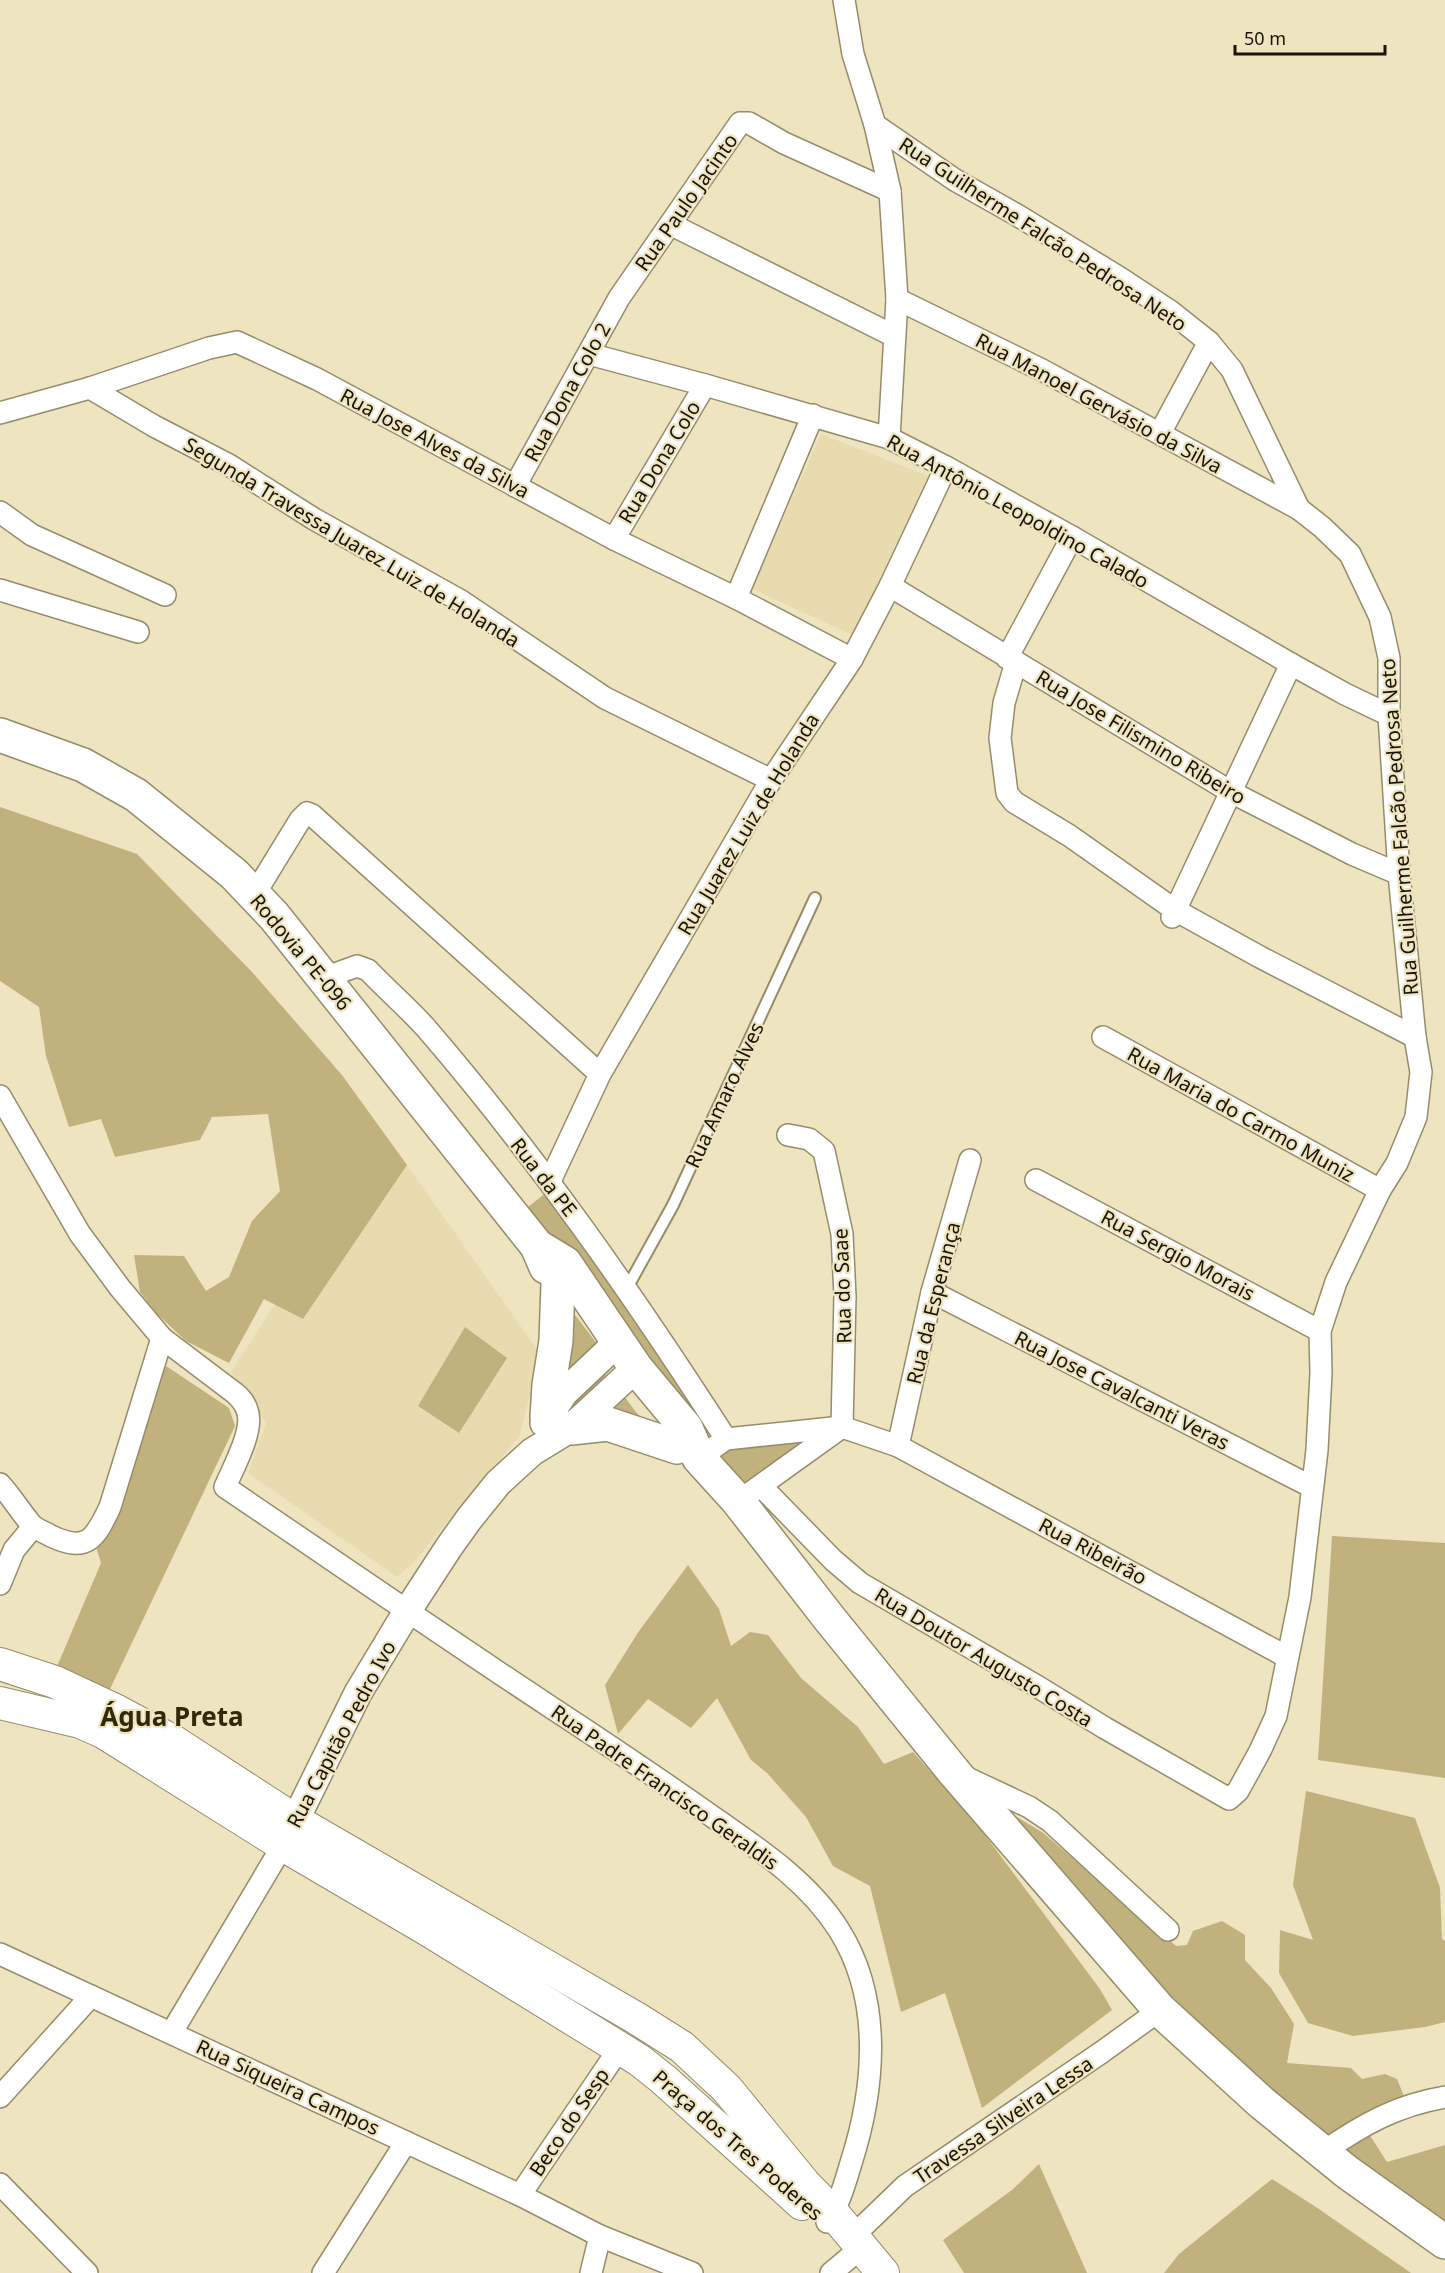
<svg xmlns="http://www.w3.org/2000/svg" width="1445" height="2273" font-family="'Noto Sans',sans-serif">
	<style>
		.built { fill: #e8dbaf }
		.green { fill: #c0b17d }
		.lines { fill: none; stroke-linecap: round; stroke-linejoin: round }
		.service-casing { stroke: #968c6a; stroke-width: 14 }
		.minor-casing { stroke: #968c6a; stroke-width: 24 }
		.tertiary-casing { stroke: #968c6a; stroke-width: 30 }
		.secondary-casing { stroke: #968c6a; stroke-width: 34 }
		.primary-casing { stroke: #968c6a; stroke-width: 36 }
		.service { stroke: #fff; stroke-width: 10 }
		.minor { stroke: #fff; stroke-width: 21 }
		.tertiary { stroke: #fff; stroke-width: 27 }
		.secondary { stroke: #fff; stroke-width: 32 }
		.primary { stroke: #fff; stroke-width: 33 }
		.labels { text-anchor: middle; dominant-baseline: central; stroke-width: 4.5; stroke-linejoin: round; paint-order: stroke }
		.street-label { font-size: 20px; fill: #181407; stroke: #efe4c0 }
		.district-label { font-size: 26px; font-weight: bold; fill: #322909; stroke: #efe4c0 }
	</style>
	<rect width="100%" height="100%" fill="#efe4c0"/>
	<g class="built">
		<path d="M821 434 928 476 853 635 752 589Z"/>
		<path d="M407 1165 541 1355 519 1437 415 1561 397 1577 248 1473 266 1423 231 1372 275 1304 303 1319Z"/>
	</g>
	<g class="green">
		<path d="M0 807 137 854 252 972 342 1075 407 1165 303 1319 264 1299 229 1363 186 1341 155 1312 140 1292 134 1255 184 1256 206 1291 229 1277 252 1221 280 1191 268 1114 212 1117 200 1140 115 1157 101 1119 69 1127 46 1056 39 1007 0 981Z"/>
		<path d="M547 1192 706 1412 694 1422 528 1207Z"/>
		<path d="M563 1299 607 1357 554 1386Z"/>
		<path d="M465 1327 507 1358 459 1433 418 1406Z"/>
		<path d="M163 1364 229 1408 235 1426 110 1689 93 1700 53 1676 101 1563 96 1547Z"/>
		<path d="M608 1370 599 1388 562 1419 563 1392Z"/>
		<path d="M621 1392 636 1412 658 1435 599 1415Z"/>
		<path d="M802 1437 807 1442 744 1489 715 1452 730 1442Z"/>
		<path d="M1332 1536 1445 1543V1778L1318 1760Z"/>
		<path d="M688 1565 719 1609 731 1646 750 1632 768 1635 801 1678 858 1727 884 1764 913 1752 973 1819 1100 1989 1112 2010 982 2108 945 1993 901 2012 870 1886 833 1866 806 1817 767 1773 751 1760 717 1698 691 1728 648 1699 618 1734 605 1685 639 1631Z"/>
		<path d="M1306 1791 1415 1818 1440 1888 1442 1939 1445 1941V2022L1425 2027 1353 2036 1308 2023 1279 1973 1280 1930 1313 1940 1293 1885Z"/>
		<path d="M995 1804 1042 1832 1176 1946 1187 1945 1193 1931 1222 1921 1245 1935V1960L1271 1988 1294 2024 1287 2063 1351 2068 1362 2079 1385 2074 1397 2079 1410 2111 1369 2134 1387 2162 1445 2145V2238L1278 2120Z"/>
		<path d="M1039 2164 1087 2273H964L943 2240 1012 2190Z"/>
		<path d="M1272 2179 1316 2207 1411 2273H1164L1179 2254Z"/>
	</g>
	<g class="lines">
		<defs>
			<path id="service" d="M627 1288 673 1205 815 898"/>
			<g id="minor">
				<path d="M844 0 853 54 875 125 890 191 897 299 889 438"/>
				<path d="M672 225 894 336"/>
				<path d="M897 299 1042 370 1299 509"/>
				<path d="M589 354 705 385 889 438 946 467 1072 537 1291 664 1345 694 1389 715"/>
				<path d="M90 388 154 426 229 465 314 519 461 601 605 698 771 780"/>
				<path d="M0 413 90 388 209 348 237 342 317 379 614 539 736 598 852 659"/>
				<path d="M1160 433 1209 342"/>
				<path d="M515 486 619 298 740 123H749L784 143 890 191"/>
				<path d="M0 512 32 535 165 595"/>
				<path d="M614 539 705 385"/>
				<path d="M890 586 1231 792 1352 854 1399 874"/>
				<path d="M0 590 138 632"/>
				<path d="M736 598 813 415"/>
				<path d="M1007 658 1072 537"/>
				<path d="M1016 662 1004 703 1000 738 1007 793 1014 802 1070 836 1175 910 1260 957 1415 1037"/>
				<path d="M254 895 300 820 307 813 312 815 600 1074"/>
				<path d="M1172 917 1291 664"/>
				<path d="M324 978 357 966 368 970C387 990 408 1008 426 1028 537 1157 634 1296 726 1439"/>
				<path d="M1103 1037 1380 1190"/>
				<path d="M0 1096 80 1234 120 1288 162 1338 236 1394C241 1399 245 1403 247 1410 255 1429 233 1468 225 1487 333 1560 440 1634 549 1706 604 1742 659 1779 713 1817 759 1849 809 1882 839 1930 883 2000 875 2088 851 2163 845 2183 839 2205 827 2222"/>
				<path d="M788 1135 809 1139 824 1151 842 1234 845 1296 842 1427"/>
				<path d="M1036 1180 1320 1331"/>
				<path d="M550 1181 600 1074 771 780 852 659 890 586 946 467"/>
				<path d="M932 1292 1312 1487"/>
				<path d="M898 1446 932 1292 970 1160"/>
				<path d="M699 1458 726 1439 842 1427 898 1446 1287 1657"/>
				<path d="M0 1484C11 1496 20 1511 31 1524 36 1530 45 1532 51 1536 87 1553 95 1539 110 1507L162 1338"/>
				<path d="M761 1486 833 1560 860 1583 1035 1685 1105 1728 1229 1799 1238 1791 1260 1751 1276 1716 1300 1597 1317 1450 1321 1373 1320 1331 1336 1282 1380 1190 1397 1163 1416 1117 1421 1072 1415 1037 1399 874 1389 715V658L1380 617 1350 554 1322 527 1299 509 1232 370 1209 342 1170 311 1120 278 1017 215 955 180 875 125"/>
				<path d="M750 1493 842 1427"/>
				<path d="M0 1584 14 1550 33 1527"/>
				<path d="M963 1776 1029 1807 1050 1821 1168 1930"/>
				<path d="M0 1954 520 2195 600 2236 692 2273"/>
				<path d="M172 2032 283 1845"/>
				<path d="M0 2097 91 1996"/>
				<path d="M1323 2152C1362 2125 1397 2105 1445 2097"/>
				<path d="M0 2184 87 2273"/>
				<path d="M520 2195 619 2049"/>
				<path d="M852 2237 905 2186 1102 2052 1160 2010"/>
				<path d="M323 2273 406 2142"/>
				<path d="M591 2273 600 2236"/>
				<path d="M831 2273 861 2248"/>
			</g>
			<g id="tertiary">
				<path d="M544 1423 564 1393 619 1341"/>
				<path d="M286 1839 358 1693 408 1610 449 1547 469 1519 498 1483 532 1452 571 1428 636 1368"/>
			</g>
			<g id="secondary">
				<path d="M0 1664 55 1682 117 1711 173 1741 296 1821 636 2018 682 2047 727 2089 804 2183 833 2213 883 2273"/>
				<path d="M0 1703 80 1722 103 1732 283 1845 428 1930 639 2060 663 2079 802 2204"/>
			</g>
			<g id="primary">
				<path d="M0 735 83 765 136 795 234 874 274 916 537 1246 546 1267"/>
				<path d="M537 1246 565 1263 636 1368 686 1428 699 1458 738 1501 829 1618 954 1772 1160 2010 1262 2103 1347 2172 1445 2242"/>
				<path d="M547 1417 549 1385 556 1341 558 1284"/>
				<path d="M571 1428 608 1424 677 1447"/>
			</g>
		</defs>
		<use href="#service" class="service-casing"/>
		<use href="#minor" class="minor-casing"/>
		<use href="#tertiary" class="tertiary-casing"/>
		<use href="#secondary" class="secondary-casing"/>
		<use href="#primary" class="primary-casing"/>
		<use href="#service" class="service"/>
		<use href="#minor" class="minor"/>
		<use href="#tertiary" class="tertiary"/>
		<use href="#secondary" class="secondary"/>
		<use href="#primary" class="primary"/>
	</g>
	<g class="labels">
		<g class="street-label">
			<text transform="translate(686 202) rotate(-55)">Rua Paulo Jacinto</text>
			<text transform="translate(1043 234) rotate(33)">Rua Guilherme Falcão Pedrosa Neto</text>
			<text transform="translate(567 392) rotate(-61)">Rua Dona Colo 2</text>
			<text transform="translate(1099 403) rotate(28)">Rua Manoel Gervásio da Silva</text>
			<text transform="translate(435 443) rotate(28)">Rua Jose Alves da Silva</text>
			<text transform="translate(659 462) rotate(-59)">Rua Dona Colo</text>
			<text transform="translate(1018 511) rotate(29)">Rua Antônio Leopoldino Calado</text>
			<text transform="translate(352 542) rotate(31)">Segunda Travessa Juarez Luiz de Holanda</text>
			<text transform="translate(1141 737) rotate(31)">Rua Jose Filismino Ribeiro</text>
			<text transform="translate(748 824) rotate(-59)">Rua Juarez Luiz de Holanda</text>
			<text transform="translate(1399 827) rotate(-94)">Rua Guilherme Falcão Pedrosa Neto</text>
			<text transform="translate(301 952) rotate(50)">Rodovia PE-096</text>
			<text transform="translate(724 1095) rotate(-65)">Rua Amaro Alves</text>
			<text transform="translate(1241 1114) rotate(29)">Rua Maria do Carmo Muniz</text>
			<text transform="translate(544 1177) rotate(52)">Rua da PE</text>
			<text transform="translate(1178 1255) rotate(28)">Rua Sergio Morais</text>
			<text transform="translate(842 1286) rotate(-92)">Rua do Saae</text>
			<text transform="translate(933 1303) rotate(-76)">Rua da Esperança</text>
			<text transform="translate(1122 1390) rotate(27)">Rua Jose Cavalcanti Veras</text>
			<text transform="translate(1093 1551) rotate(28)">Rua Ribeirão</text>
			<text transform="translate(984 1657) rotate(31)">Rua Doutor Augusto Costa</text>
			<text transform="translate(341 1734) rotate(-62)">Rua Capitão Pedro Ivo</text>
			<text transform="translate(665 1787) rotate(35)">Rua Padre Francisco Geraldis</text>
			<text transform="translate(288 2087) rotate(25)">Rua Siqueira Campos</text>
			<text transform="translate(1003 2120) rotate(-34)">Travessa Silveira Lessa</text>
			<text transform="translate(569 2122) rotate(-56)">Beco do Sesp</text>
			<text transform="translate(738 2145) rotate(41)">Praça dos Tres Poderes</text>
		</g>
		<g class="district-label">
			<text x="172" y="1716">Água Preta</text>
		</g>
	</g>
	<path d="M1235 45v9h150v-9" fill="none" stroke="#181407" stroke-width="3"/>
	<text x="1244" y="45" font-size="18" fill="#181407" stroke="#efe4c0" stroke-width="4.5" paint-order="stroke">50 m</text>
</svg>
